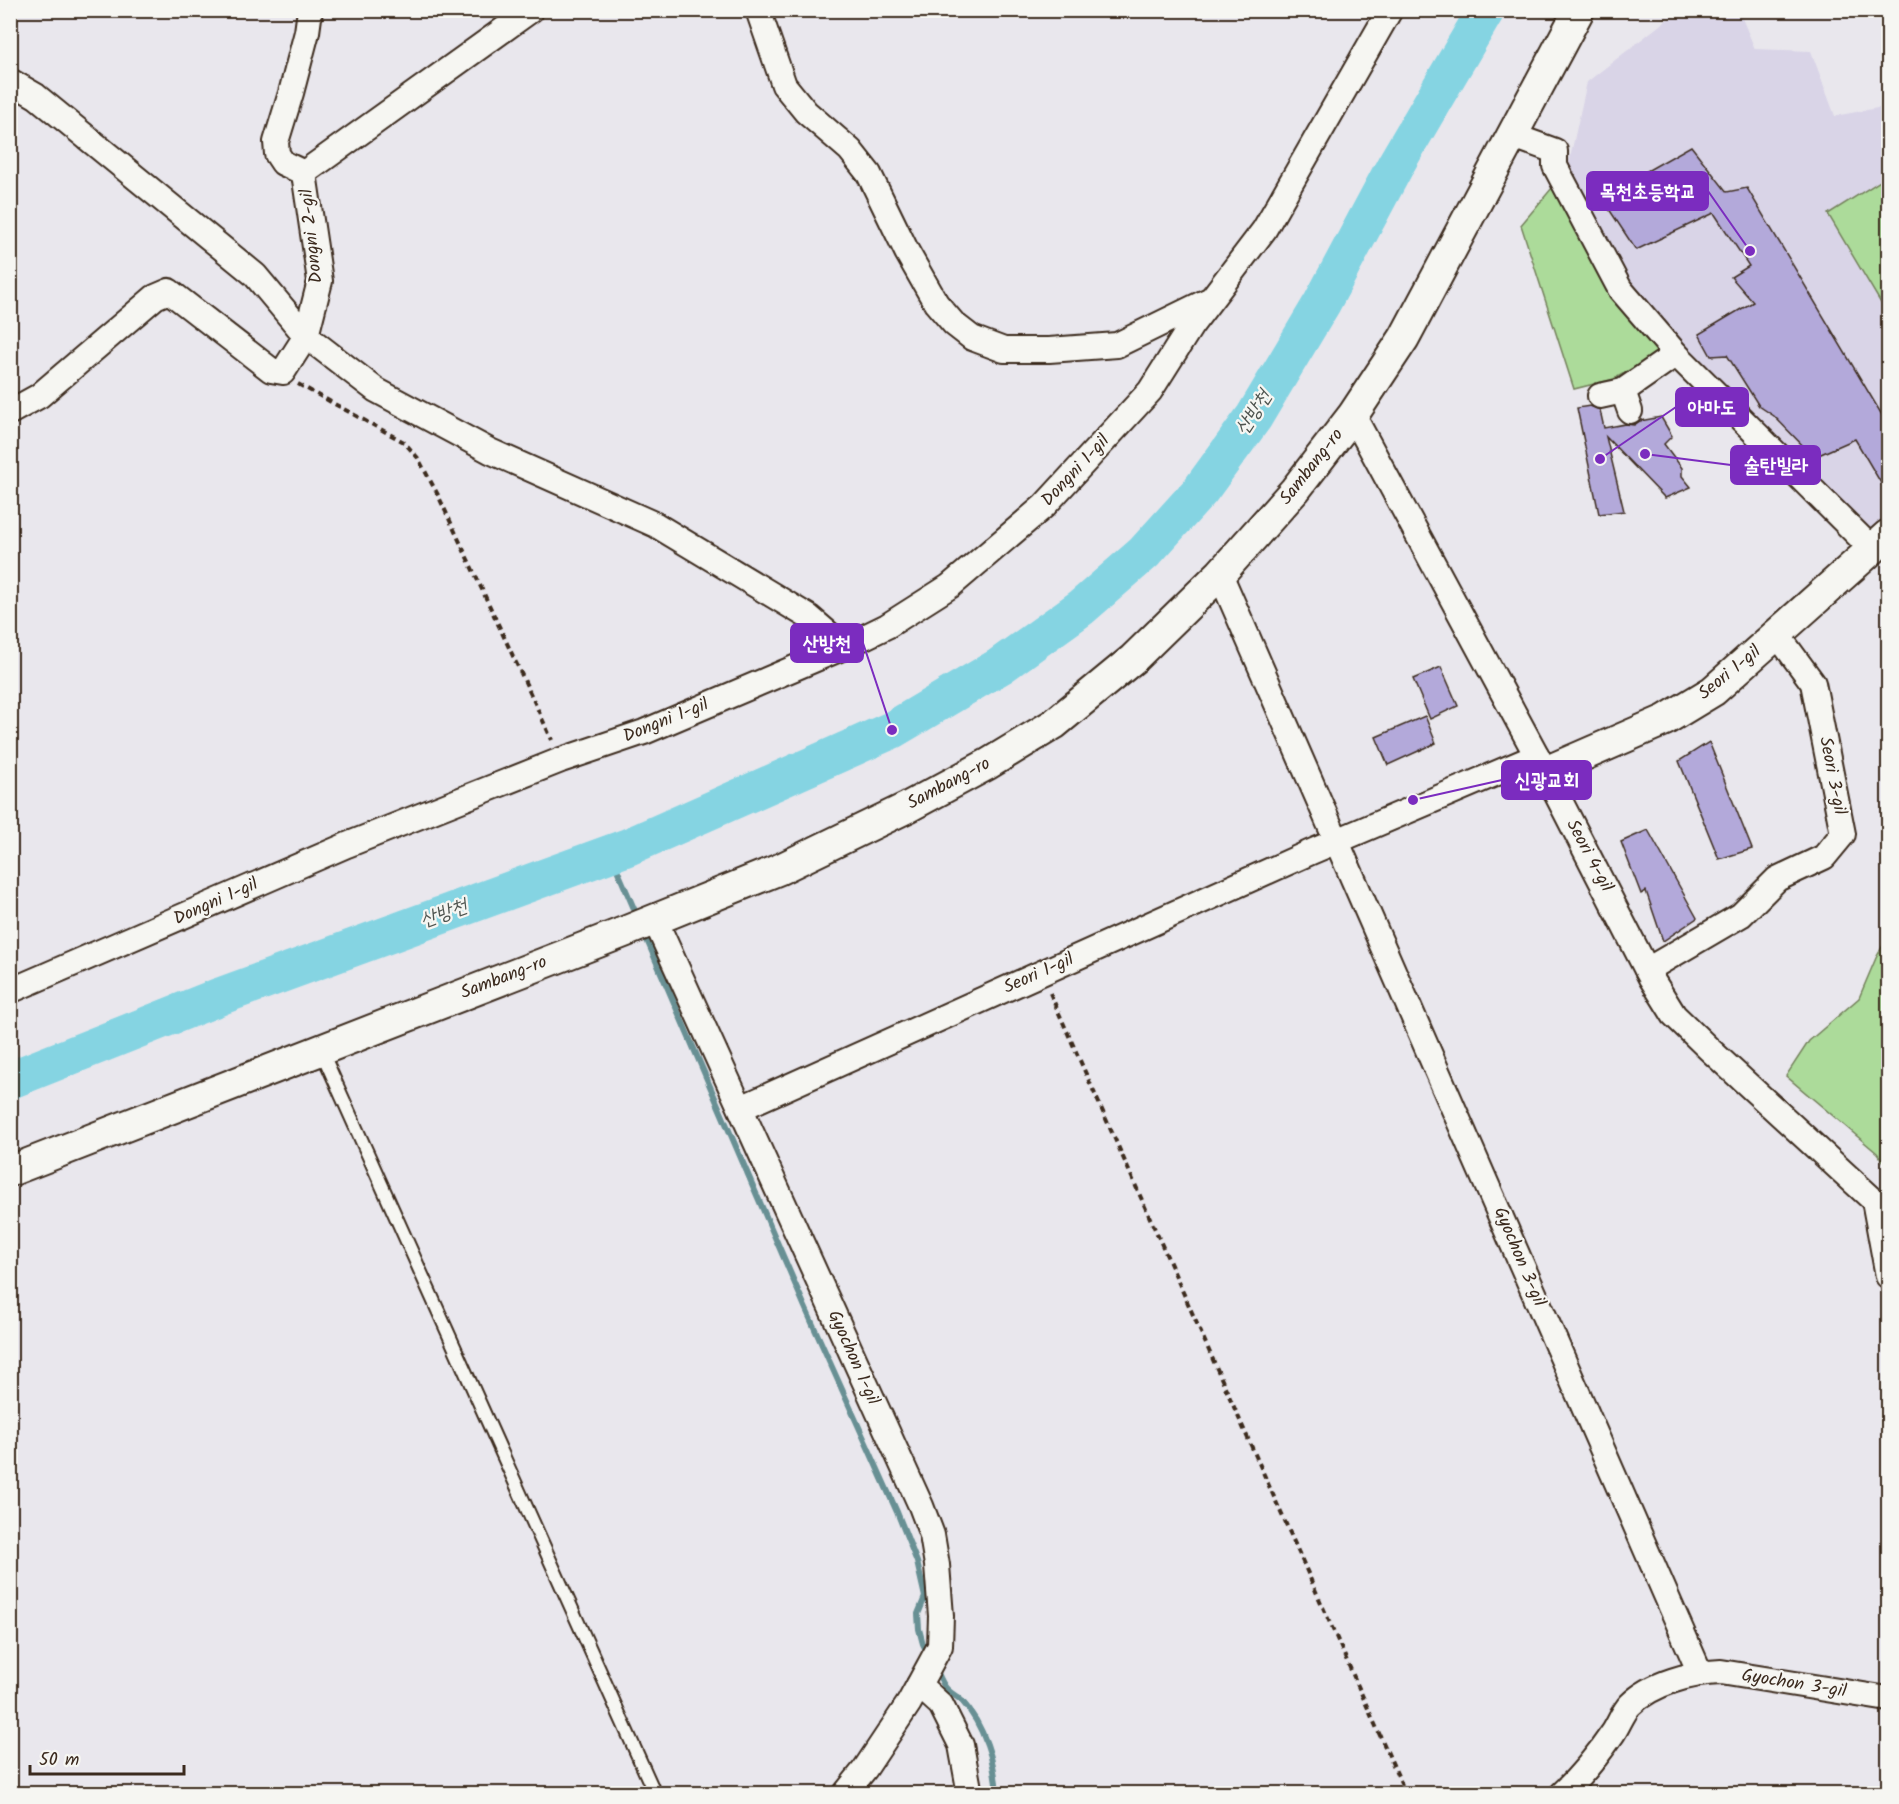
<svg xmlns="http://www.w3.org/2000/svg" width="1899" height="1804" font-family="Kalam,'Poor Story',sans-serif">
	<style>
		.built { fill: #d9d4e7 }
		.green { fill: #acdb9a; stroke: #74825c; stroke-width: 1.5 }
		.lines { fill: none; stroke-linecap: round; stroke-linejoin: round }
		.stream { stroke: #679094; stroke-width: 6 }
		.river { stroke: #85d4e2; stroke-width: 38 }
		.building { fill: #b3a9da; stroke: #3b2a1e; stroke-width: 1.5 }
		.service-casing { stroke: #3b2a1e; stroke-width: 16 }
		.minor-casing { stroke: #3b2a1e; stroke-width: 28 }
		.tertiary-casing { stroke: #3b2a1e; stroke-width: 34 }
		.path { stroke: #3b2a1e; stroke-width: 4; stroke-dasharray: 6 4.5; stroke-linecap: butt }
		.service { stroke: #f6f6f2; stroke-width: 12 }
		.minor { stroke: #f6f6f2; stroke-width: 24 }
		.tertiary { stroke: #f6f6f2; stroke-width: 30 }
		.labels { text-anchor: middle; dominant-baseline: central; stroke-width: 4.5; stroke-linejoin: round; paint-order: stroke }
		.street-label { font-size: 18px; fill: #3b2a1e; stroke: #f6f6f2 }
		.water-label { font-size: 20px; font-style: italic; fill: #4e544f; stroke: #f6f6f2 }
		.leader { fill: none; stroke: #7b2cbf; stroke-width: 2 }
		.callout-dot { fill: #7b2cbf; stroke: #f6f6f2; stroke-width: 2 }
		.callout { fill: #7b2cbf; stroke: #7b2cbf; stroke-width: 2 }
		.callout-label { font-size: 20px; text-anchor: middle; font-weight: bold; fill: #fff }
	</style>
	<rect width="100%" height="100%" fill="#e9e7ed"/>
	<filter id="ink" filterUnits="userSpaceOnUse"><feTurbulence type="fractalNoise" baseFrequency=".0167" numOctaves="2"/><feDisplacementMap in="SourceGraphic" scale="12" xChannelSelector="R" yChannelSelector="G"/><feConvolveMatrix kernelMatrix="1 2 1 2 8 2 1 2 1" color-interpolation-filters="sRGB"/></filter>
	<g filter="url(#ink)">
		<path class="built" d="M1678 11H1739L1755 49 1811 51 1835 116 1888 106V517L1873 533 1862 519 1656 326 1566 176 1587 82Z"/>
		<g class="green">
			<path d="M1888 176V315L1828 214Z"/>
			<path d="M1552 188 1612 296 1661 352 1614 379 1574 389 1521 225Z"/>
			<path d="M1887 938 1888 940V1167L1877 1153 1786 1076 1809 1041 1859 998 1876 958Z"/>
		</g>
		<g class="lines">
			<g class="stream">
				<path d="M610 853 638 918"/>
				<path d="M644 933 805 1307 897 1512 917 1562 925 1597 918 1614 919 1629 923 1644 928 1654"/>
				<path d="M936 1668C939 1675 942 1684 947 1689 952 1694 958 1697 962 1701 984 1725 995 1762 997 1794"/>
			</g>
			<path class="river" d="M10 1080 221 996 628 847 892 730 1000 666 1082 607 1144 553 1200 491 1254 417 1322 303 1396 164 1486 10"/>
		</g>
		<g class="building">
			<path d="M1691 146 1727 192 1747 188 1888 425V495L1855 439 1814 457 1774 416 1759 406 1727 355 1711 356 1699 334 1753 302 1731 277 1749 266 1714 213 1636 250 1601 197Z"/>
			<path d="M1590 406 1600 410 1604 428 1625 424 1634 425 1640 421 1661 417 1672 436 1664 444 1682 468V476L1691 487 1665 498 1606 437 1624 511 1599 514 1577 408Z"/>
			<path d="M1441 667 1458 706 1430 719 1413 679Z"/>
			<path d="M1425 716 1436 743 1388 765 1376 737Z"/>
			<path d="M1709 742 1752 849 1719 859 1679 761Z"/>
			<path d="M1648 830 1697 918 1663 941 1646 891 1641 894 1621 842Z"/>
		</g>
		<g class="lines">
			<defs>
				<path id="service" d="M321 1050 655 1794"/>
				<g id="minor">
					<path d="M758 10 784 85 806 112 850 150 869 174 907 252 936 303 954 324 972 338 1004 350H1049L1117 345 1207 301"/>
					<path d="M10 81 36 96 255 275 306 336 376 390 490 451 656 525 809 617 844 647"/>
					<path d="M1511 135 1555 151V166L1620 289 1676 354 1873 550"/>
					<path d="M304 173 283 163 277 154 276 142 291 93 307 32 310 10"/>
					<path d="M1623 391 1630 411"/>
					<path d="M1600 396 1623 391 1676 354"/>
					<path d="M10 412 39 396 155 297 169 291 271 370 283 372 306 336 320 281 304 173 531 10"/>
					<path d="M1353 415 1537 756 1651 978 1674 1015 1709 1049 1882 1208"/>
					<path d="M1220 574 1700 1673"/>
					<path d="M655 920 921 1506 932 1535 937 1565 941 1616 940 1646 909 1703 865 1769 845 1794"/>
					<path d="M1647 970 1741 915 1777 879 1824 857 1843 834 1813 683 1777 634"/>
					<path d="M10 991 347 845 561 760 644 732 844 647 887 626 950 586 1044 506 1150 391 1191 326 1264 230 1390 10"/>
					<path d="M741 1108 1311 852 1537 756"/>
					<path d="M1874 1200 1888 1276"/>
					<path d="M919 1685 941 1705 961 1745 970 1794"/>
					<path d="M1562 1794C1582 1775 1598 1755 1613 1733 1619 1724 1623 1712 1630 1705 1652 1683 1691 1673 1721 1672L1888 1699"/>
				</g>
				<g id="tertiary">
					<path d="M1545 772 1665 720 1713 691 1888 535"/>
					<path d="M10 1171 624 932 780 869 908 807 988 764 1054 724 1133 659 1220 574 1295 490 1353 415 1404 338 1579 10"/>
				</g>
			</defs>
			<use href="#service" class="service-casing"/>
			<use href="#minor" class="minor-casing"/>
			<use href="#tertiary" class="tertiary-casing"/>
			<g class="path">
				<path d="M298 384 404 442 418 458 438 495 552 740"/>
				<path d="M1050 993 1406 1794"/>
			</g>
			<use href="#service" class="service"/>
			<use href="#minor" class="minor"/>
			<use href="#tertiary" class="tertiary"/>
		</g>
	</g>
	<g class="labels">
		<g class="street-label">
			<text transform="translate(312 236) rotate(-96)">Dongni 2-gil</text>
			<text transform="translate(1312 467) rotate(-52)">Sambang-ro</text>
			<text transform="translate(1076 471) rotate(-47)">Dongni 1-gil</text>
			<text transform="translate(1730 673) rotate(-39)">Seori 1-gil</text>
			<text transform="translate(666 721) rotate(-22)">Dongni 1-gil</text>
			<text transform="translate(1832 776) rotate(79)">Seori 3-gil</text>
			<text transform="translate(949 784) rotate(-28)">Sambang-ro</text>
			<text transform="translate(1589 856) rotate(62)">Seori 4-gil</text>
			<text transform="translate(216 902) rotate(-24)">Dongni 1-gil</text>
			<text transform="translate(1039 974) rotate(-24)">Seori 1-gil</text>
			<text transform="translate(504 978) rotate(-21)">Sambang-ro</text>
			<text transform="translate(1519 1257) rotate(67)">Gyochon 3-gil</text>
			<text transform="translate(853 1358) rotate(66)">Gyochon 1-gil</text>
			<text transform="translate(1794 1684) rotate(9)">Gyochon 3-gil</text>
		</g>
		<g class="water-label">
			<text transform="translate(1254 413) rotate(-57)">산방천</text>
			<text transform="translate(444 914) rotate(-20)">산방천</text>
		</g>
	</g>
	<path class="leader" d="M1750 251L1708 191M1600 459L1676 407M1645 454L1731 465M892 730L863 643M1413 800L1502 780"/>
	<g class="callout-dot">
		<circle cx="1750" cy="251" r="6"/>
		<circle cx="1600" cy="459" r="6"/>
		<circle cx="1645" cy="454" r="6"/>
		<circle cx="892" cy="730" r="6"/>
		<circle cx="1413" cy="800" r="6"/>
	</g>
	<g class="callout">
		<rect x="1587" y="172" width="121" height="38" rx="6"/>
		<rect x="1676" y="388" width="72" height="38" rx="6"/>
		<rect x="1731" y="446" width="89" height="38" rx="6"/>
		<rect x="791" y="624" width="72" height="38" rx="6"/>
		<rect x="1502" y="761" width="89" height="38" rx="6"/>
	</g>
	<g class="callout-label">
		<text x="1648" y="198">목천초등학교</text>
		<text x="1712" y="414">아마도</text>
		<text x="1776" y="472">술탄빌라</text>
		<text x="827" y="650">산방천</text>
		<text x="1547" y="787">신광교회</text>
	</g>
	<rect width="1899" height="1804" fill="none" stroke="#f6f6f2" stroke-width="36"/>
	<rect x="18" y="18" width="1863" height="1768" fill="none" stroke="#3b2a1e" stroke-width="2" filter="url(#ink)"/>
	<path d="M30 1765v9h154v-9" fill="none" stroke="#3b2a1e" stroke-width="3"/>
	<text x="39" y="1765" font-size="18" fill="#3b2a1e" stroke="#f6f6f2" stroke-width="4.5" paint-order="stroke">50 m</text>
</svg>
